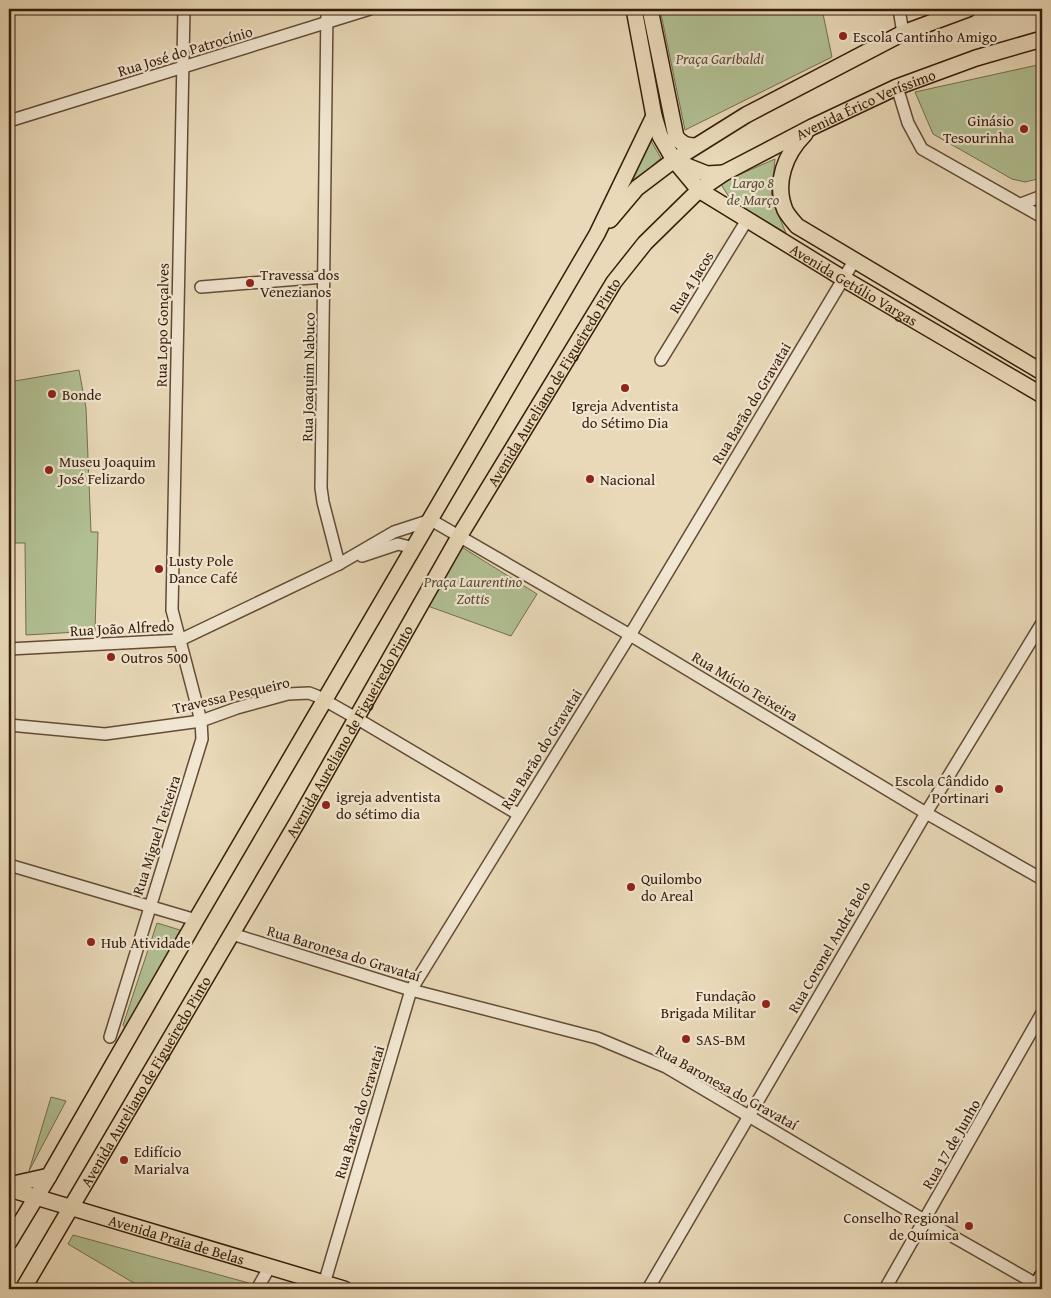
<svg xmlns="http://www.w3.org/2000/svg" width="1051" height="1298" font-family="'Gentium Book Plus',serif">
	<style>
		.green { fill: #b1c093; stroke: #746e4e }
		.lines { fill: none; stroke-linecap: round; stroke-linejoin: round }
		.minor-casing { stroke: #634b36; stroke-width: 14 }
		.major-casing { stroke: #361c0a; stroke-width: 18 }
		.minor { stroke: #f1e6d1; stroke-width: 11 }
		.major { stroke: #e9d9b8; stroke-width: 15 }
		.poi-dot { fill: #8f2418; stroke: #f1e6d1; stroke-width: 2 }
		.labels { text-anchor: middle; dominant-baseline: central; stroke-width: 4.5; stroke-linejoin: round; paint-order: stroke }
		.poi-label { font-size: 15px; fill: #361c0a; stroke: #f1e6d1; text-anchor: start }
		.street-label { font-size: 15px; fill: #361c0a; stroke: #f1e6d1 }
		.park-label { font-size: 15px; font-style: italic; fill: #5b4d33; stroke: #f1e6d1 }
	</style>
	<rect width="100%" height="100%" fill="#e9d9b8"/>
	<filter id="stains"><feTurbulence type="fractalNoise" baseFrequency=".004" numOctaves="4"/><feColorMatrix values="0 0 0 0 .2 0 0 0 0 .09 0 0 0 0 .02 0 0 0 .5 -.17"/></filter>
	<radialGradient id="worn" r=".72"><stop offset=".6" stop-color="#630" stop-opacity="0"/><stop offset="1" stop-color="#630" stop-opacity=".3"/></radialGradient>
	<g class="green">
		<path d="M660 9H822L832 57 685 130Z"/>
		<path d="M1042 64V178L1025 182 1012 179 933 134 915 92Z"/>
		<path d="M651 141 661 158 628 188Z"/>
		<path d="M775 159 771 198 786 233 731 200 720 183Z"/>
		<path d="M79 370 86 408 91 532H98L95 631 26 635 25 543H9V382Z"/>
		<path d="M460 546 537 594 511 636 425 605Z"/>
		<path d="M157 923 180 930 126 1029 123 1025Z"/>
		<path d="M51 1097 66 1101 29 1171Z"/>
		<path d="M73 1235 249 1283 245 1289H144L68 1244Z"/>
	</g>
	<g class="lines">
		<defs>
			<g id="minor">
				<path d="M327 9 321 488 323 502 339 564"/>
				<path d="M899 9 903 33"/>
				<path d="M897 87 908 123 922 149 1042 217"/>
				<path d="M9 121 370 9"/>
				<path d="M1021 204 1042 196"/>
				<path d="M201 287 324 277"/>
				<path d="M661 360 747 220"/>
				<path d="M362 556 398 544 414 548"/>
				<path d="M9 649 180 640 339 564 394 532 431 520 630 635 926 813 1042 879"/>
				<path d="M9 725 105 734 201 721 237 708 288 694 309 693 317 696 356 718 518 814"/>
				<path d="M9 865 196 920"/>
				<path d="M232 934 411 990 597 1038 666 1067 924 1220 1038 1285"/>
				<path d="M110 1037 202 739 201 721 172 610 184 9"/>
				<path d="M324 1284 411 990 630 635 854 261"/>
				<path d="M257 1289 269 1268"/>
				<path d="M648 1289 926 813 1042 623"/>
				<path d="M885 1289 1042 1013"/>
			</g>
			<g id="major">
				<path id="s1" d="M634 9 654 116 660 136 674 160 699 190 844 279 1042 395"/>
				<path d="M650 9 676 137C682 144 686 146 695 146"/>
				<path d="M805 134C785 154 774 183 785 210 788 216 793 221 797 226L1042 372"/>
				<path d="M677 162 707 174 724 173"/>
				<path d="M610 220 637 188 674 160 746 115 903 33 968 9"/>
				<path d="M9 1185 49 1176"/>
				<path id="s2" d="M9 1189 344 1289"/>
				<path d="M9 1242 49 1176 196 920 597 234 654 116"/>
				<path id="s3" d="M23 1289 298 821 460 535 614 282 645 243 699 190 724 173 812 127 897 87 976 58 1042 39"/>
				<path d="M1035 1289 1042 1277"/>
			</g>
		</defs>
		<use href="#minor" class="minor-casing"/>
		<use href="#major" class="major-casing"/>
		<use href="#minor" class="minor"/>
		<use href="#major" class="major"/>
	</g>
	<g class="poi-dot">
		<circle cx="843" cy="36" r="5"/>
		<circle cx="1024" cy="129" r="5"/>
		<circle cx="250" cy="283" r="5"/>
		<circle cx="625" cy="388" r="5"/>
		<circle cx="52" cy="394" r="5"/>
		<circle cx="49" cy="470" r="5"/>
		<circle cx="590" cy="479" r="5"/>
		<circle cx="159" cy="569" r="5"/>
		<circle cx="111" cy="657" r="5"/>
		<circle cx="999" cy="789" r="5"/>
		<circle cx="326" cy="805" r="5"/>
		<circle cx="631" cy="887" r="5"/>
		<circle cx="91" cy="942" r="5"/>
		<circle cx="766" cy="1004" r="5"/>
		<circle cx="686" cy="1039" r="5"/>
		<circle cx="124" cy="1160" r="5"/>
		<circle cx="969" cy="1226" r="5"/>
	</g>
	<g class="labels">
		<g class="poi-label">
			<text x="853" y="36">Escola Cantinho Amigo</text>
			<text x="1014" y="120" text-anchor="end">Ginásio<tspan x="1014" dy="17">Tesourinha</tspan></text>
			<text x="260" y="274">Travessa dos<tspan x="260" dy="17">Venezianos</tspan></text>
			<text x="62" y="394">Bonde</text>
			<text x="625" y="405" text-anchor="middle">Igreja Adventista<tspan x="625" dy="17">do Sétimo Dia</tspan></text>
			<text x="59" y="461">Museu Joaquim<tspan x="59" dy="17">José Felizardo</tspan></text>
			<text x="600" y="479">Nacional</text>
			<text x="169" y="560">Lusty Pole<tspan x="169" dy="17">Dance Café</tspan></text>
			<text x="121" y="657">Outros 500</text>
			<text x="989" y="780" text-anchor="end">Escola Cândido<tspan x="989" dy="17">Portinari</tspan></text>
			<text x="336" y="796">igreja adventista<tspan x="336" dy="17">do sétimo dia</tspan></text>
			<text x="641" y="878">Quilombo<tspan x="641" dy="17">do Areal</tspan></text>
			<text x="101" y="942">Hub Atividade</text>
			<text x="756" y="995" text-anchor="end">Fundação<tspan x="756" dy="17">Brigada Militar</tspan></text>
			<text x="696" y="1039">SAS-BM</text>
			<text x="134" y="1151">Edifício<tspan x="134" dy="17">Marialva</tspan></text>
			<text x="959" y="1217" text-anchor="end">Conselho Regional<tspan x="959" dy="17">de Química</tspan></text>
		</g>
		<g class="street-label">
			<text transform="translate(185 51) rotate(-17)">Rua José do Patrocínio</text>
			<text stroke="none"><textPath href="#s3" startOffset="1481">Avenida Érico Veríssimo</textPath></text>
			<text transform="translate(691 282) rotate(-58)">Rua 4 Jacos</text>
			<text stroke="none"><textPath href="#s1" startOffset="378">Avenida Getúlio Vargas</textPath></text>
			<text transform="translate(162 325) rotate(-89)">Rua Lopo Gonçalves</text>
			<text transform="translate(308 377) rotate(-89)">Rua Joaquim Nabuco</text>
			<text stroke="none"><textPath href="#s3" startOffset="1051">Avenida Aureliano de Figueiredo Pinto</textPath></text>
			<text transform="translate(751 403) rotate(-59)">Rua Barão do Gravatai</text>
			<text transform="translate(122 628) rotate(-3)">Rua João Alfredo</text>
			<text transform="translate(745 686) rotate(31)">Rua Múcio Teixeira</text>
			<text transform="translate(231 695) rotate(-13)">Travessa Pesqueiro</text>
			<text stroke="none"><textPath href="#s3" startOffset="646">Avenida Aureliano de Figueiredo Pinto</textPath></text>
			<text transform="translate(541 749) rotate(-58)">Rua Barão do Gravatai</text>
			<text transform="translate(156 835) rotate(-72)">Rua Miguel Teixeira</text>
			<text transform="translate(829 947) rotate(-60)">Rua Coronel André Belo</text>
			<text transform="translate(344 953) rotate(17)">Rua Baronesa do Gravataí</text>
			<text stroke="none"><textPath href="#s3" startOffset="241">Avenida Aureliano de Figueiredo Pinto</textPath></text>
			<text transform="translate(727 1087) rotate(29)">Rua Baronesa do Gravataí</text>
			<text transform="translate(359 1112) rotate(-73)">Rua Barão do Gravatai</text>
			<text transform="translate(951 1144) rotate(-60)">Rua 17 de Junho</text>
			<text stroke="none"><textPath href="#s2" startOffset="175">Avenida Praia de Belas</textPath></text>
		</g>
		<g class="park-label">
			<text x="720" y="58">Praça Garibaldi</text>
			<text x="753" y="182">Largo 8<tspan x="753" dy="17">de Março</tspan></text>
			<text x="473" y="581">Praça Laurentino<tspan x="473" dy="17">Zottis</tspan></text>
		</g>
	</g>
	<rect width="1051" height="1298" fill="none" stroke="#e9d9b8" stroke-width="30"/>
	<rect x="10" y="10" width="1031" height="1278" fill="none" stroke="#361c0a" stroke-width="2.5"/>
	<rect x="15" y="15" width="1021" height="1268" fill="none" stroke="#361c0a"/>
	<rect width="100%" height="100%" filter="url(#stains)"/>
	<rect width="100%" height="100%" fill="url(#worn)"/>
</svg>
